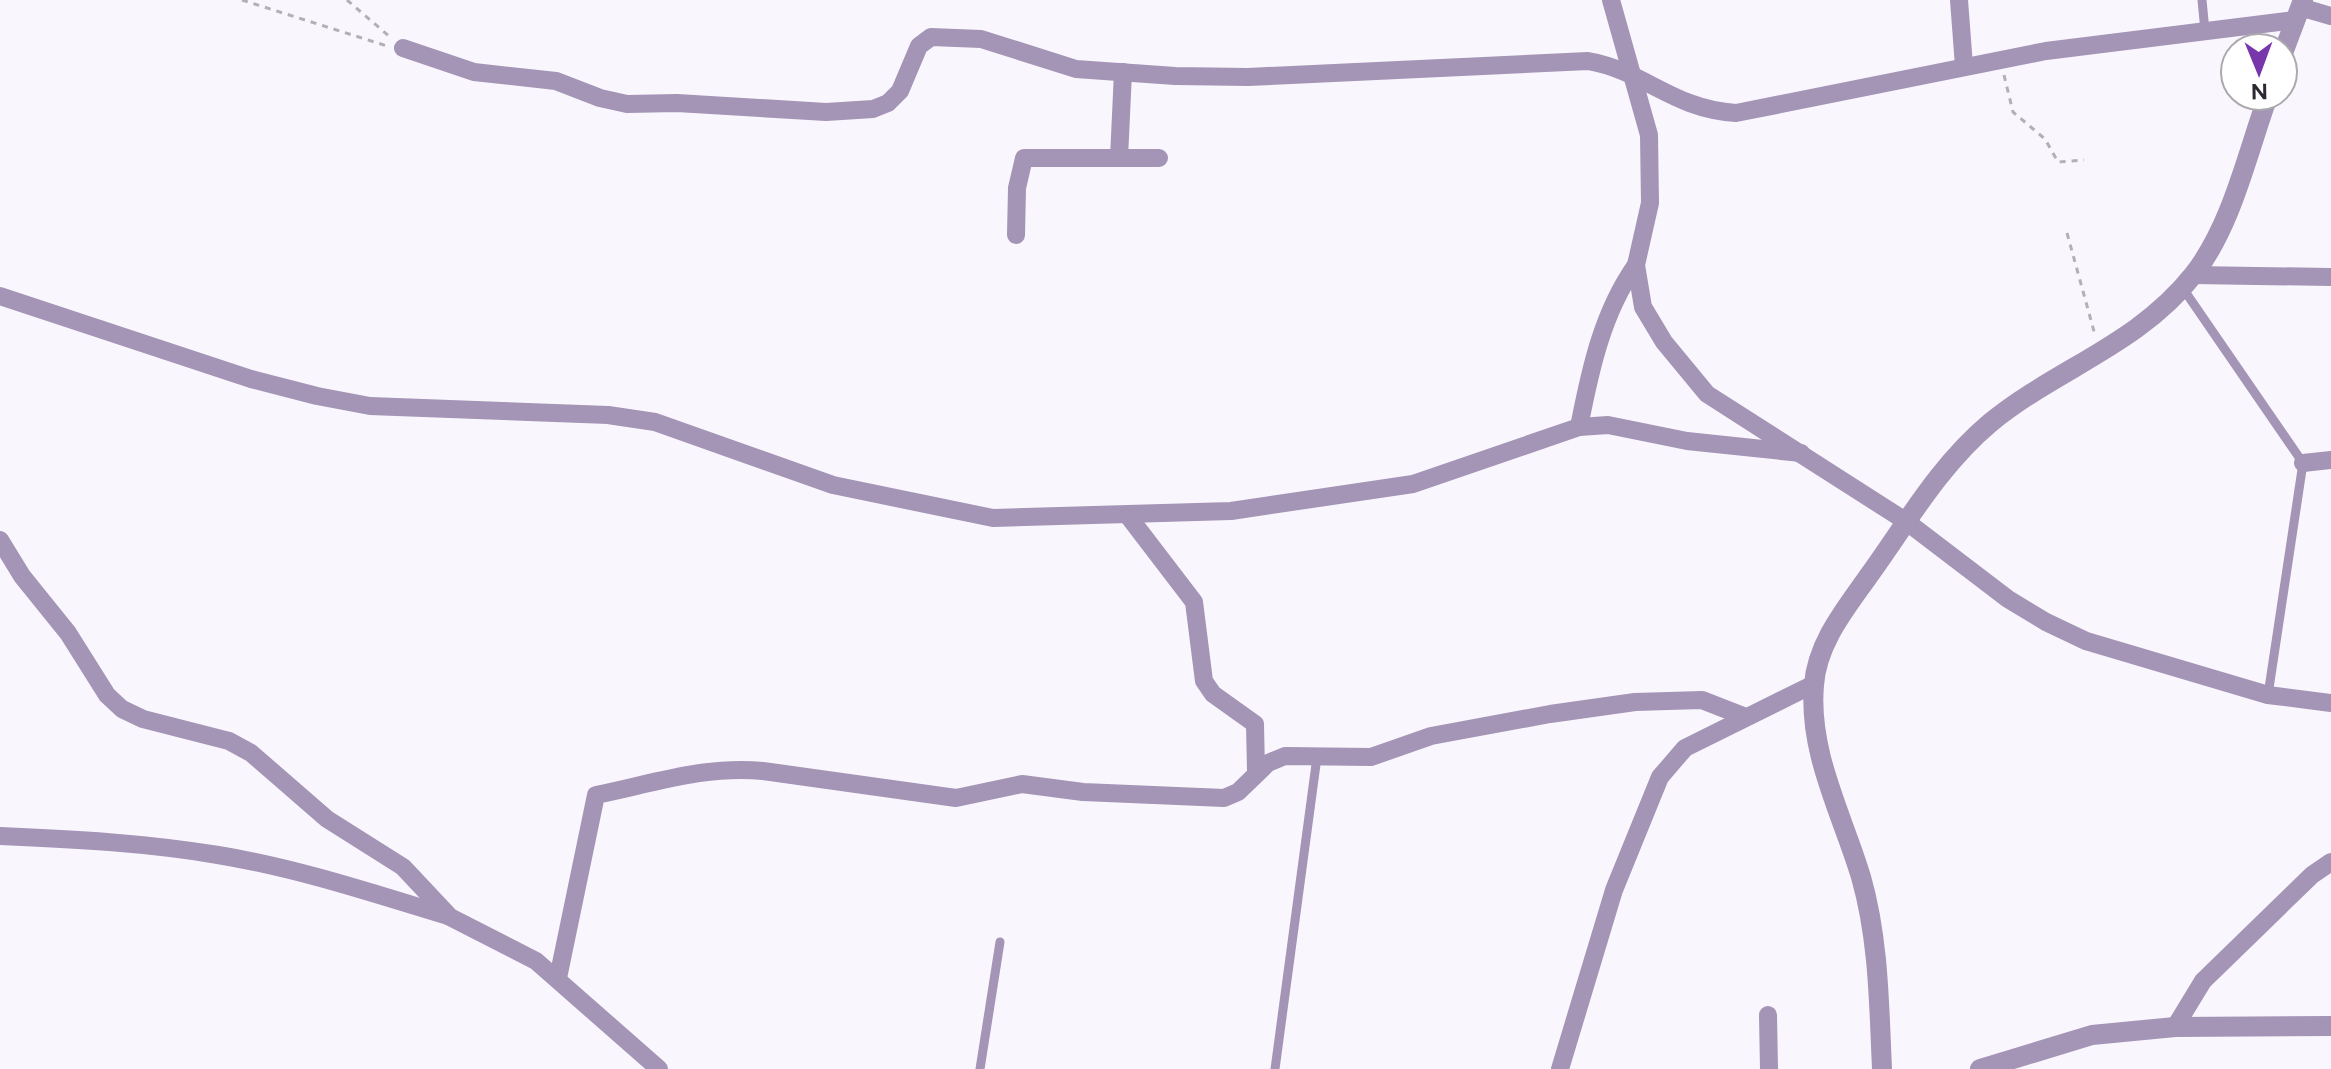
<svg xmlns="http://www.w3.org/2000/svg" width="2331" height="1069" font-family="Figtree,sans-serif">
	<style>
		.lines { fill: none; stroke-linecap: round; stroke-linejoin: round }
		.path { stroke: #b3afb7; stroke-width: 3; stroke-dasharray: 6 6; stroke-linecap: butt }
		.service { stroke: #a494b6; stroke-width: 9 }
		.minor { stroke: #a494b6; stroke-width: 18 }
		.tertiary { stroke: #a494b6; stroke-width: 20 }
	</style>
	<rect width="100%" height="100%" fill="#f9f7fd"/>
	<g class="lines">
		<g class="path">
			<path d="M242 0 387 46"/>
			<path d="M347 0 390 37"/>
			<path d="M2004 75 2013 112 2045 139 2058 162 2084 160"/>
			<path d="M2067 233 2095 335"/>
		</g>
		<g class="service">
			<path d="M2202 0 2205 31"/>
			<path d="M2182 287 2303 463 2268 695"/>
			<path d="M980 1069 1000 942"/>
			<path d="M1275 1069 1317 757"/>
		</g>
		<g class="minor">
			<path d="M1611 0 1649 135 1650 203 1636 265 1643 307 1664 342 1707 394 1907 522 2008 599 2046 622 2086 641 2268 695 2331 703"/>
			<path d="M1959 0 1964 66"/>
			<path d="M2300 7 2331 16"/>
			<path d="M403 48 474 72 556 81 600 98 627 104 677 103 826 112 873 109 888 103 900 91 919 46 931 37 981 39 1076 69 1175 76 1248 77 1588 61C1645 71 1672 109 1736 113L2046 51 2295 20"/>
			<path d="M1119 158 1123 72"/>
			<path d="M1016 235 1017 188 1024 158H1159"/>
			<path d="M2193 275 2331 277"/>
			<path d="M0 296 251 379 317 396 370 406 608 415 655 422 833 485 993 518 1231 511 1413 484 1579 427 1608 425 1687 441 1801 453"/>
			<path d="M1579 427C1590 371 1602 313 1636 265"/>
			<path d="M2303 463 2331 460"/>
			<path d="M1129 517 1194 602 1204 681 1213 694 1255 724 1256 771"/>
			<path d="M0 540 22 576 68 633 107 695 122 709 143 719 229 741 251 753 327 819 403 867 450 917 536 961 659 1069"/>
			<path d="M0 836C73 839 146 843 218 855 297 868 372 893 448 916"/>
			<path d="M558 978 596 795C651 784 706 765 763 771L956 798 1022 784 1083 792 1224 798 1238 792 1268 763 1285 756 1371 757 1431 736 1550 714 1635 702 1702 700 1743 716"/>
			<path d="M1768 1015 1769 1069"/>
			<path d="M2175 1027 2203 981 2312 875 2331 862"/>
			<path d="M1560 1069 1614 890 1660 777 1685 748 1814 684"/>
		</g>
		<g class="tertiary">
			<path d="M2283 53 2303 0"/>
			<path d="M1882 1069C1879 1005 1879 940 1861 877 1842 814 1808 752 1814 685 1817 642 1847 607 1870 574 1908 521 1940 465 1990 423 2057 368 2137 346 2194 274 2232 225 2247 154 2268 96"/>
			<path d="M1980 1069 2092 1035 2175 1027 2331 1026"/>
		</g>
	</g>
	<g transform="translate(2259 72) rotate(179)"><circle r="38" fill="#ffffff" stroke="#aba9ad" stroke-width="2"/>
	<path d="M0-6L14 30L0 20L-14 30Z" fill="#7836ab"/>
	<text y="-12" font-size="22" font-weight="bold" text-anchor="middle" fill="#2e2833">N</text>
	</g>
</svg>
